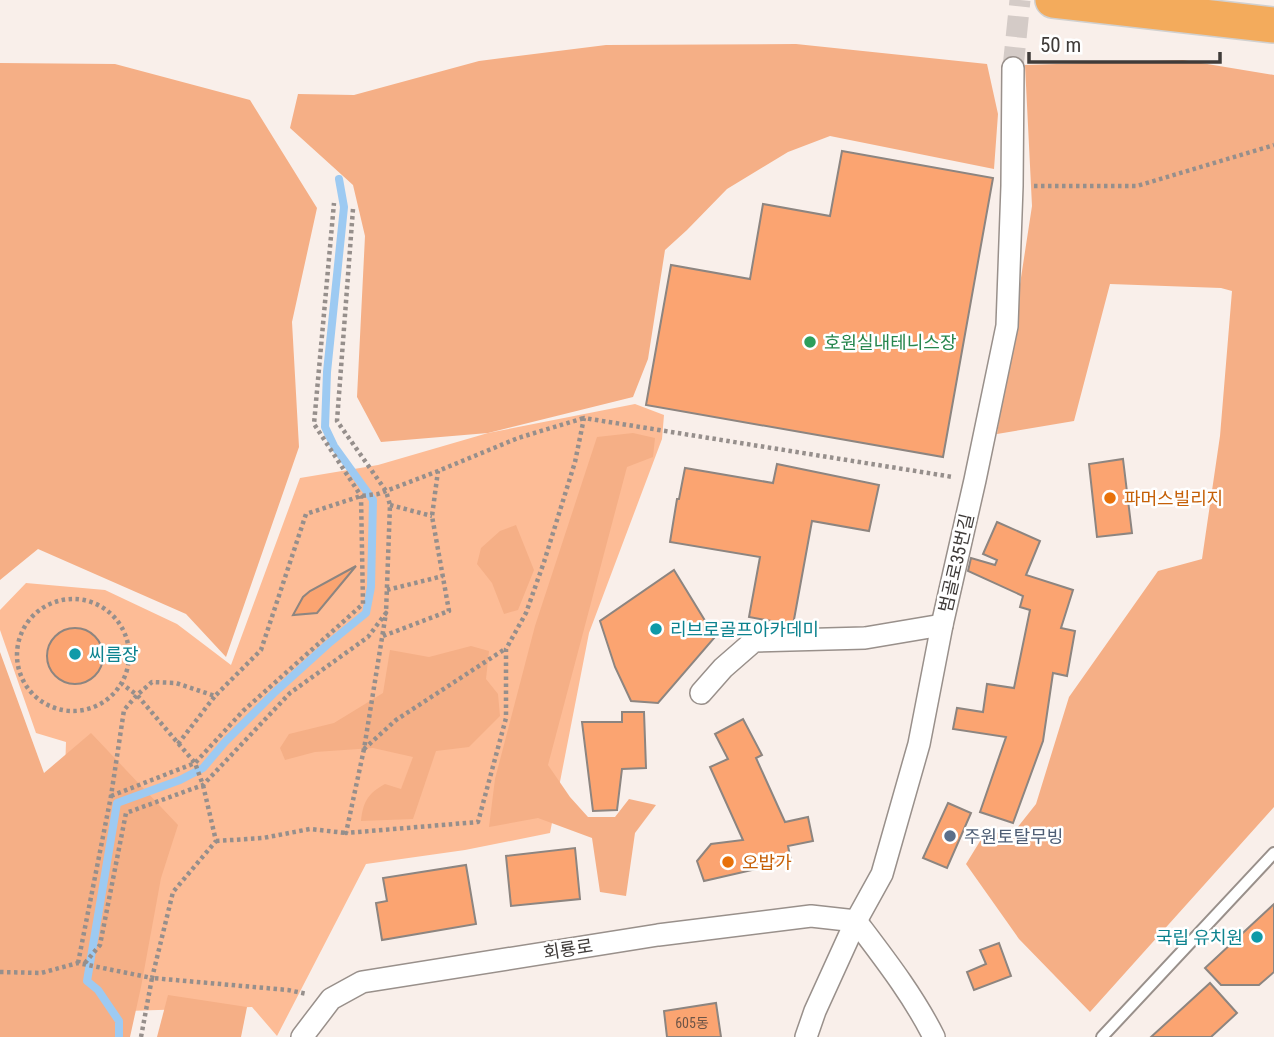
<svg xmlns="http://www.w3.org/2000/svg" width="1274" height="1037" font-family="'Roboto Condensed','Noto Sans KR',sans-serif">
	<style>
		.green { fill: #fdbc96 }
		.forest { fill: #f5af86 }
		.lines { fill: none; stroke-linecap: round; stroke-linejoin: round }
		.stream { stroke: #9dcaf2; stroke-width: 8 }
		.building { fill: #fba471; stroke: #8d8580; stroke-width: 2 }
		.minor-tunnel { stroke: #d4cbc7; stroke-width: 21; stroke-dasharray: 21 10; stroke-linecap: butt }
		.service-casing { stroke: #99908b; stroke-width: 14 }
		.minor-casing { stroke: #99908b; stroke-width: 24 }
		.trunk-casing { stroke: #d1d0cf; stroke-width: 38 }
		.path { stroke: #968f8c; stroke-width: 4.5; stroke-dasharray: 3.5 3.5; stroke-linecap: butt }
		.service { stroke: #fff; stroke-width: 10 }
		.minor { stroke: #fff; stroke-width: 21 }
		.trunk { stroke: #f3ab5c; stroke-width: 35 }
		.leisure-dot { fill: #2e9e5b; stroke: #fff; stroke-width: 2.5 }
		.food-dot { fill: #e8710a; stroke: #fff; stroke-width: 2.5 }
		.culture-dot { fill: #0f9aa8; stroke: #fff; stroke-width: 2.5 }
		.service-dot { fill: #5c6f8a; stroke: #fff; stroke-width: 2.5 }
		.labels { text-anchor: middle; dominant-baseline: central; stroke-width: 5; stroke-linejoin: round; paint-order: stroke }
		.number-label { font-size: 14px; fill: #6e5547 }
		.leisure-label { font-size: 18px; fill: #27864d; stroke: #fff; text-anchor: start }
		.food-label { font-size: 18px; fill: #c56008; stroke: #fff; text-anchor: start }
		.street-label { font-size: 18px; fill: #3f3b39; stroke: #fff }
		.culture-label { font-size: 18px; fill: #0d838f; stroke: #fff; text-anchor: start }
		.service-label { font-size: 18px; fill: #4e5e75; stroke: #fff; text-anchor: start }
	</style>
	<rect width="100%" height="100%" fill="#f9efea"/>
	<path class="green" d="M635 404 664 415 662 439 589 633 550 833 465 850 366 864 277 1036 252 1007 127 1011 59 961 66 742 36 733 0 630V610L26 583 105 590 177 624 231 665 300 478 378 465 488 433Z"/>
	<g class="forest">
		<path d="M796 44 987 64 998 114 994 169 830 136 788 152 727 189 687 230 665 250 648 359 633 397 488 433 381 442 357 397 365 236 353 185 290 128 298 94 354 95 479 61 606 45Z"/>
		<path d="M1183 60 1274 75V807L1090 1012 1019 939 966 864 985 833H1013L1036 804 1069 697 1158 571 1202 559 1220 436 1232 291 1221 288 1110 284 1074 421 997 434 1032 206 1025 65Z"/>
		<path d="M0 63 115 64 250 100 317 208 292 322 299 447 226 657 186 614 38 549 0 580Z"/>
		<path d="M633 433 655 438 653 457 627 467 548 765 570 797 588 817H615L629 799 656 805 635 833 626 896 600 892 592 838 538 818 489 827 495 779 535 626 597 437Z"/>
		<path d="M516 525 534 570 518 610 504 614 492 583 477 564 481 548 500 531Z"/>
		<path d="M471 646 489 651 486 679 498 694 500 716 469 747 436 751 413 819 361 821C363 802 368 793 385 784L401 789 413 757 373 748 315 752 285 760 280 748 289 734 334 723 383 693 390 650 429 657Z"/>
		<path d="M0 652 44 773 91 733 178 825 161 878 141 987 130 1037H0Z"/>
		<path d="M168 995 247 1007 241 1037H157Z"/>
	</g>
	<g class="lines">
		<path class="stream" d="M119 1037V1021L98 990 87 981 117 803 180 780 203 768 225 742 275 692 328 644 366 613 371 587 373 500 334 446 325 427 327 372 344 207 339 179"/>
	</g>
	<g class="building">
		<path d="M842 151 993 178 943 457 646 405 671 265 750 279 763 204 830 216Z"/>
		<path d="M1123 459 1132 533 1097 537 1089 464Z"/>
		<path d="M777 464 879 485 869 531 812 521 793 625 749 617 760 557 670 542 677 499H679L685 468 773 483Z"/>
		<path d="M997 522 1040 541 1026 575 1073 590 1061 628 1075 631 1067 676 1053 673 1043 741 1013 823 980 812 1006 737 953 729 957 708 983 712 987 684 1014 688 1030 610 1020 607 1023 596 968 571 971 558 995 565 997 560 983 554Z"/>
		<path d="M356 566 317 613 293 615 303 597 310 591Z"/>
		<path d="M674 570 715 637 658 703 631 701 615 667 600 621Z"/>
		<circle cx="75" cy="656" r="28"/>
		<path d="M622 712H644L646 768 622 769 617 810 593 811 582 722H622Z"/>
		<path d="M743 719 762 755 756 758 785 822 808 817 813 841 788 846 791 861 704 881 697 861 711 844 743 840 710 767 728 759 715 734Z"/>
		<path d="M948 803 971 813 947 868 923 858Z"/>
		<path d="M575 848 580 899 511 906 506 856Z"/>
		<path d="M466 865 476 924 382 940 376 903 387 901 383 878Z"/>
		<path d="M1274 904V972L1259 985H1221L1205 968Z"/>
		<path d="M999 943 1011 976 974 990 967 972 986 964 980 950Z"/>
		<path d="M1210 983 1237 1013 1211 1037H1151Z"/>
		<path d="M716 1003 721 1037H667L664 1011Z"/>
	</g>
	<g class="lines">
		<path class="minor-tunnel" d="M1013 68 1020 0"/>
		<defs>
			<path id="service" d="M1102 1037 1274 853"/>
			<g id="minor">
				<path d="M701 693 723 668 754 641 865 638 942 625"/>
				<path d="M856 921C884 958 913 995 934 1037"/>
				<path d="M302 1037 331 999 362 982 658 935 811 916 856 921"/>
				<path d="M806 1037 815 1011 856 921 882 874 919 744 942 625 975 480 1007 326 1012 186 1013 68"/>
			</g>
			<path id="trunk" d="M1053 0 1274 25"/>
		</defs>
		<use href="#service" class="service-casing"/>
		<use href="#minor" class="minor-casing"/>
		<use href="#trunk" class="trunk-casing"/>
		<g class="path">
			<path d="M1034 186H1137L1274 145"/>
			<path d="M353 209 337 421 386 491 390 505 386 613"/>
			<path d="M390 505 432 516"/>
			<path d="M387 590 443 576"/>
			<circle cx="73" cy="655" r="56"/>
			<path d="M383 636 449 611 432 516 438 471"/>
			<path d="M178 744 215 696"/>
			<path d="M364 749 346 833 478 822 506 718V649L526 613 544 562 575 462 584 418 953 477"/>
			<path d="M111 796 195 763 243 711 363 604 361 496 314 424 334 203"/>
			<path d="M216 841 263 838 310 829 346 833"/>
			<path d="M78 963 111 796 124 710 137 695 122 684"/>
			<path d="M85 963 100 945 126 813 203 785 290 693 368 637 386 613 364 749 396 720 505 649"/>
			<path d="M0 972 41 973 78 963 152 978 173 892 216 841 203 785 195 763 137 695 152 682 176 683 215 696 261 650 306 514 361 496 378 494 438 471 518 438 584 418"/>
			<path d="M141 1037 152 978 288 990 307 994"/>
		</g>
		<use href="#service" class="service"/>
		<use href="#minor" class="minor"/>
		<use href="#trunk" class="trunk"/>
	</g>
	<circle class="leisure-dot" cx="810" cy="342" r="7"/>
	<g class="food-dot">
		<circle cx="1110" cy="498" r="7"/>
		<circle cx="728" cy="862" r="7"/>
	</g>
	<g class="culture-dot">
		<circle cx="656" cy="629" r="7"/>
		<circle cx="75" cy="654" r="7"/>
		<circle cx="1257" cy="937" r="7"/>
	</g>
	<circle class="service-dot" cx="950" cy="836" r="7"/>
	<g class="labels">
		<g class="number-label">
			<text x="692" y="1023">605동</text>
		</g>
		<g class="leisure-label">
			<text x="824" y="342">호원실내테니스장</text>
		</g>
		<g class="food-label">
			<text x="1124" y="498">파머스빌리지</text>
			<text x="742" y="862">오밥가</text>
		</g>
		<g class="street-label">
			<text transform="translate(956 563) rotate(-77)">범골로35번길</text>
			<text transform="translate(568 949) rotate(-9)">회룡로</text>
		</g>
		<g class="culture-label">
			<text x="670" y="629">리브로골프아카데미</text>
			<text x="89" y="654">씨름장</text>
			<text x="1243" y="937" text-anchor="end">국립 유치원</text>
		</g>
		<g class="service-label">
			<text x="964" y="836">주원토탈무빙</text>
		</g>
	</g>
	<path d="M1029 52v10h191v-10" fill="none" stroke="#3f3b39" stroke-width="3.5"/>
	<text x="1040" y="52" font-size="21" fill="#3f3b39" stroke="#ffffff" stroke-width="5" paint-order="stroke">50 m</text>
</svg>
